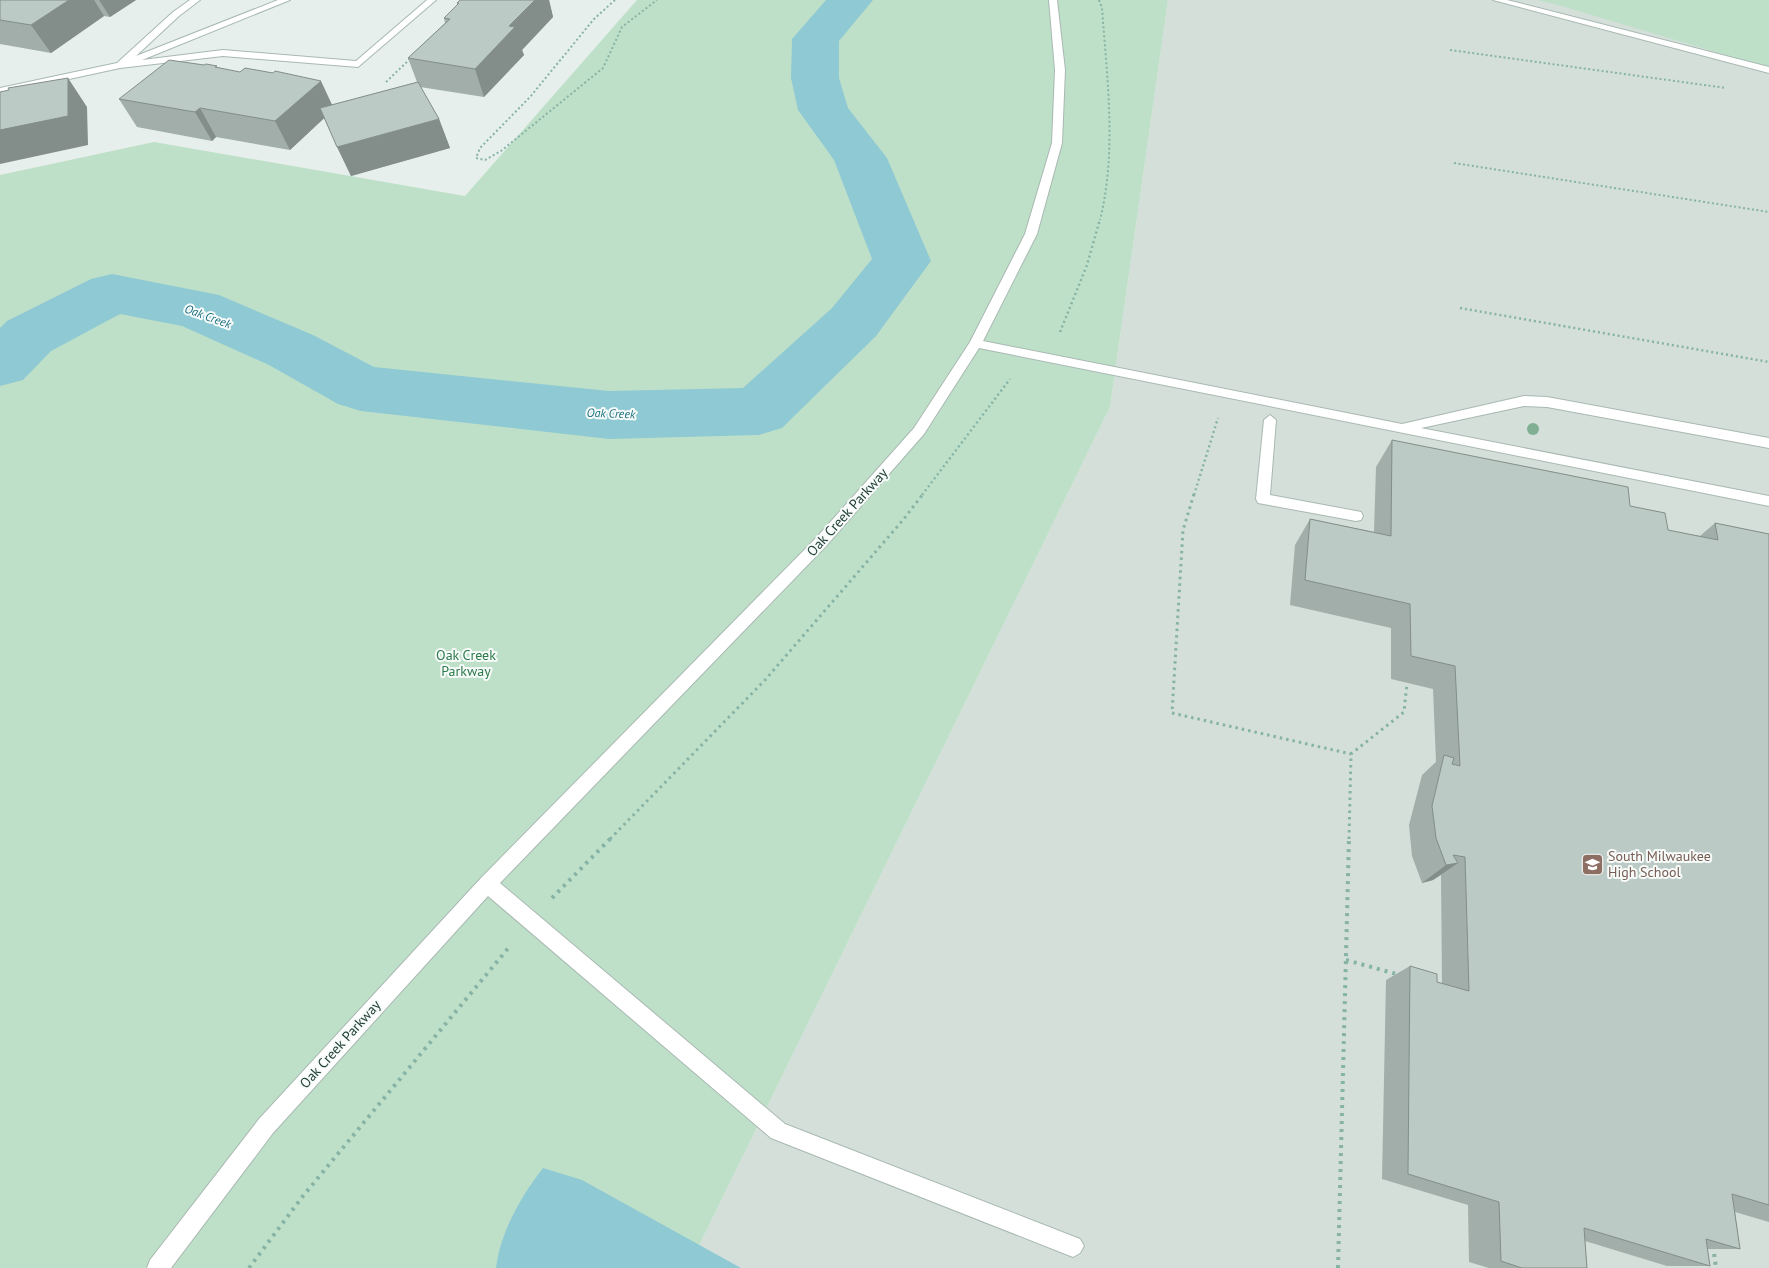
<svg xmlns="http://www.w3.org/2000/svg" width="1769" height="1268" font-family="'PT Sans',sans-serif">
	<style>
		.built { fill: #d4dfda }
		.green { fill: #bfe0c8 }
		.water { fill: #8ec9d4 }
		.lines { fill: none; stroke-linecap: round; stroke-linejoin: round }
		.river { fill: #8ec9d4; fill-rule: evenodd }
		.minor-casing { stroke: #a8b8b2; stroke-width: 2 }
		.path-far3 { stroke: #86b3a5; stroke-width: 2; stroke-dasharray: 2 2.5; stroke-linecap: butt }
		.path-far2 { stroke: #86b3a5; stroke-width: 2.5; stroke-dasharray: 2 3; stroke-linecap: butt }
		.path-far1 { stroke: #86b3a5; stroke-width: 3; stroke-dasharray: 2.5 4; stroke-linecap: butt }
		.path { stroke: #86b3a5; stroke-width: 4; stroke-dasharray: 3 5; stroke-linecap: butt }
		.minor { fill: #fff; fill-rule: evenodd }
		.tree { fill: #80af93 }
		.wall { fill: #a1aea9 }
		.shaded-wall { fill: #838d89 }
		.building { fill: #bbcac4; stroke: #838d89 }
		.labels { text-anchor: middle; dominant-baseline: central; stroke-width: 4; stroke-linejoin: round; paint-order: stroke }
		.far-water-label { font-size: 12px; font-style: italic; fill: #1c6f80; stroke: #f7fbf9 }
		.street-label { font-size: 14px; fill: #24423a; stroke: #f7fbf9 }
		.park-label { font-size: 14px; fill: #2d7a4b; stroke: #f7fbf9 }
		.education-label { font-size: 14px; fill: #785e54; stroke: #f7fbf9; text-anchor: start }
	</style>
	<rect width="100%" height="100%" fill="#e6efeb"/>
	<path class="built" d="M1168 0H1769V1268H688L1110 407Z"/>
	<g class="green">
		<path d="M637 0H1168L1110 407 688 1268H0V175L154 142 465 196Z"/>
		<path d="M1538 0H1769V68L1565 7Z"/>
	</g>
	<path class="water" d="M543 1168 582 1180 741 1268H496C500 1233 521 1196 543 1168Z"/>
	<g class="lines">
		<path class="river" d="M826 0H873L839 41V78L848 108 887 158 931 261 876 336 782 428 759 435 609 439 361 411 338 404 269 365 182 326 120 314 51 351 23 380 0 386V328L7 321 91 279 112 274 219 295 313 335 374 367 609 391 743 388 832 308 872 259 834 160 798 110 791 78 792 39Z"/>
		<defs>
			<g id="minor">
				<path d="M190 0H200L179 16 136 56 278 0H290L142 60 223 50 356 61 427 0H436L358 67 223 56 120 68 0 94V88L117 63 173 12Z"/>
				<path d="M1049 0H1057L1065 70 1062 143 1037 234 983 341 1402 424 1524 396 1547 397 1769 438V448L1547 407 1524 406 1421 428 1769 496V506L979 348 924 434 827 545 500 883 785 1124 1080 1239 1084 1246 1080 1253 1073 1257 771 1138 488 896 273 1133 171 1268H147L150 1260 259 1119 481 878 817 537 914 428 970 342 1025 234 1052 143 1055 70Z"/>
				<path d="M1493 0H1507L1769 67V73Z"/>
				<path d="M1270 415 1276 420 1270 495 1356 511 1361 512 1363 516 1361 520 1356 521 1258 503 1256 499 1264 420Z"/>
			</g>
		</defs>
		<use href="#minor" class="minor-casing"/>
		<g class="path-far3">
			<path d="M615 0 594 19 530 97 480 148 476 158 485 160 501 151 603 68 622 27 657 0"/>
			<path d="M1099 0 1102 8C1107 78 1117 151 1100 220"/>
			<path d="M1450 50 1726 88"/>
			<path d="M386 82 411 58"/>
			<path d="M1454 163 1769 212"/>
		</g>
		<g class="path-far2">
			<path d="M1460 308 1769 362"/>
			<path d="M1060 332 1087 265 1100 219"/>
			<path d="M922 495 1010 379"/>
			<path d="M1194 495 1218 418"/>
		</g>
		<g class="path-far1">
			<path d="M1194 494 1183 530 1172 713 1351 754"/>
			<path d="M610 839 765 680 903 520 923 494"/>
			<path d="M1349 839 1351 754 1404 712 1407 683"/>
		</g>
		<g class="path">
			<path d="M552 898 611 838"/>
			<path d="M1346 960 1400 975"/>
			<path d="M1713 1246 1716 1268"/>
			<path d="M249 1268 303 1196 510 946"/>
			<path d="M1338 1268 1349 838"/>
		</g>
		<use href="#minor" class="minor"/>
	</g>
	<circle class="tree" cx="1533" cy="429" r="6"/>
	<g class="wall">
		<path d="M0 0H136L110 17 104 16 51 53 0 44Z"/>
		<path d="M460 0H549L553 17 522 50 524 55 484 97 420 87 439 119 450 148 351 176 324 118 290 150 216 137 212 141 137 127 119 99 219 68 332 105 417 82 408 58 445 23 444 18 457 5V3Z"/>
		<path d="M1392 440 1630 506 1668 530 1700 536 1715 523 1769 534V1222L1735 1212 1740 1249H1707L1710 1266H1667L1585 1241 1587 1268H1489L1469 1262 1468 1205 1382 1179 1386 980 1410 966 1437 982 1442 984 1441 875 1433 880 1422 883 1412 856 1409 825 1422 775 1436 762 1433 689 1391 679V628L1290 605 1295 545 1310 519 1374 532 1376 467Z"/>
	</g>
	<g class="shaded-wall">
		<path d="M69 0H94L104 16 51 53 31 25Z"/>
		<path d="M99 0H136L110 17Z"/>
		<path d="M535 0H549L553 17 522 50 524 55 484 97 475 69 509 26Z"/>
		<path d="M68 78 87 107 88 145 0 164V130Z"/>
		<path d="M321 81 334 109 290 150 275 121Z"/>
		<path d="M200 108 216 137 212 141 195 112Z"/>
		<path d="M439 119 450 148 351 176 337 147Z"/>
		<path d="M1458 863 1433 880 1422 883 1446 865Z"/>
	</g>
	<g class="building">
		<path d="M0 0H69L31 25 0 20Z"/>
		<path d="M460 0H535L509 26 515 27 475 69 408 58 450 19 444 18 459 3H457Z"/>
		<path d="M169 60 204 65 206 64 217 66 215 67 240 72 245 68 273 73 275 71 321 81 275 121 200 108 195 112 119 99Z"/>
		<path d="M68 78V116L0 130V92L9 90 8 88Z"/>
		<path d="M418 82 439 119 337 147 320 108Z"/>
		<path d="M1392 440 1628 487 1630 506 1665 513 1668 530 1718 540 1715 523 1769 534V1205L1732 1194 1740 1249 1706 1239 1710 1266 1584 1228 1587 1268H1522L1501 1261 1499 1202 1408 1174 1410 966 1437 974V982L1469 991 1465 857 1453 855 1458 863 1446 865 1436 838 1432 806 1444 755 1454 758 1452 764 1460 766 1455 666 1411 656 1410 604 1305 580 1310 519 1391 536Z"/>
	</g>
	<defs>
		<symbol id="school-square" viewBox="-11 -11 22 22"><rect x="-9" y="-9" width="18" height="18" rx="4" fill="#8d6e63" stroke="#f7fbf9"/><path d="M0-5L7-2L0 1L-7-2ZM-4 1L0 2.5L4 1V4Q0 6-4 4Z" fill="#fff"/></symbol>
	</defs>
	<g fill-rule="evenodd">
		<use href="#school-square" x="1580" y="852" width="25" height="25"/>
	</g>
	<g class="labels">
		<g class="far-water-label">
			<text transform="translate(208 316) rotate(20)">Oak Creek</text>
			<text transform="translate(611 413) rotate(2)">Oak Creek</text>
		</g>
		<g class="street-label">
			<text transform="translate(847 512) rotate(-48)">Oak Creek Parkway</text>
			<text transform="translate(340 1044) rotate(-48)">Oak Creek Parkway</text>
		</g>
		<g class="park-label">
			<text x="466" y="655">Oak Creek<tspan x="466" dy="16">Parkway</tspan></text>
		</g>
		<g class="education-label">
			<text x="1608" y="856">South Milwaukee<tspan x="1608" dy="16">High School</tspan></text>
		</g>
	</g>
</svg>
